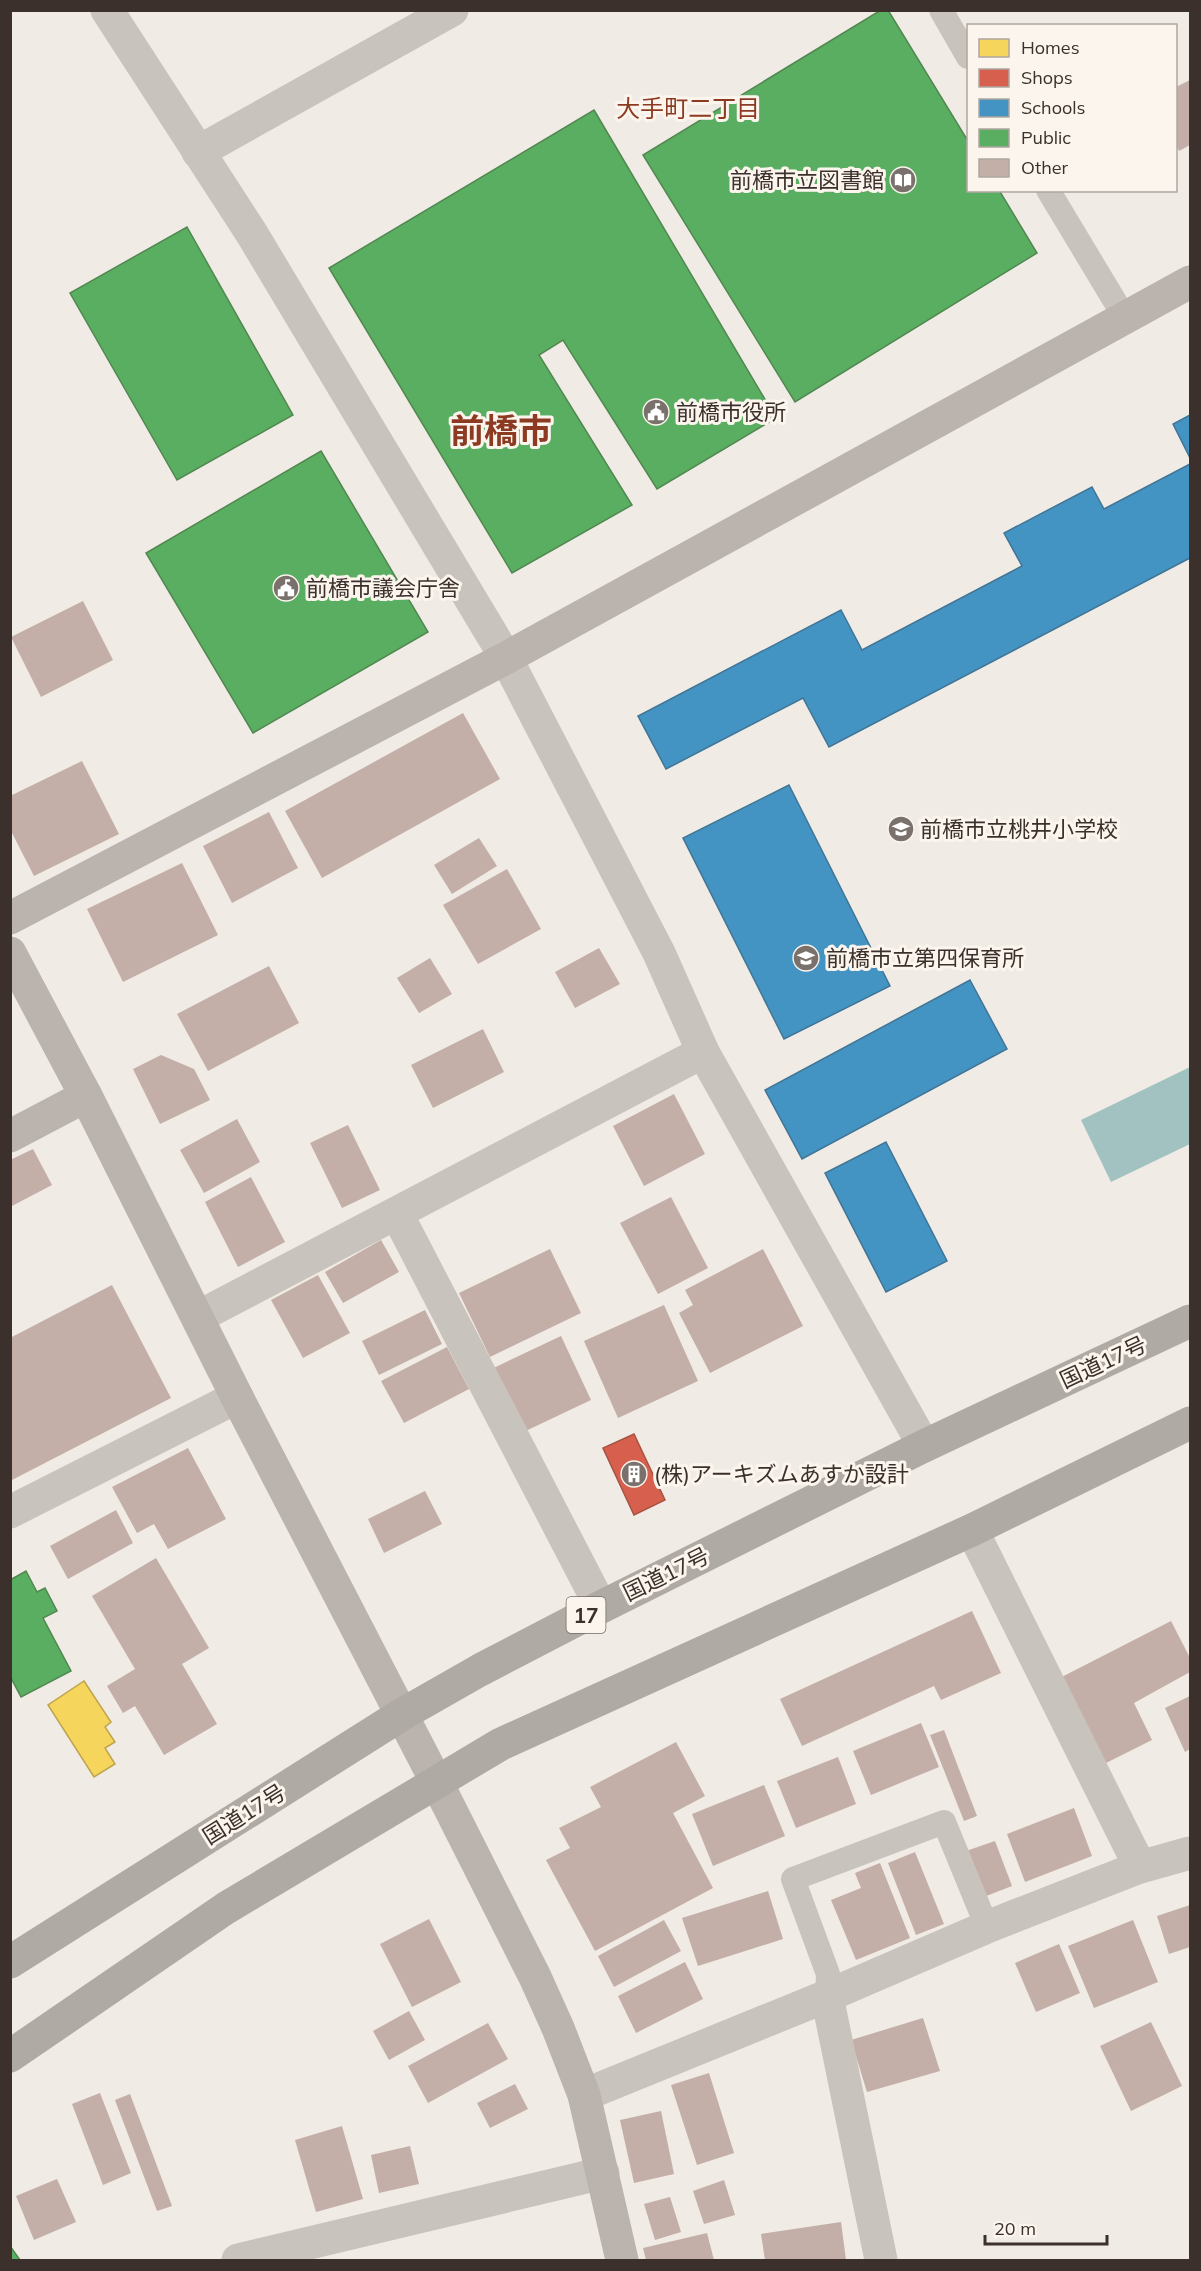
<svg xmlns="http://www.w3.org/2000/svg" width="1201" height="2271" font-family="Mulish,'Noto Sans JP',sans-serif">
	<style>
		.water { fill: #a1c2c1 }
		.homes { fill: #f6d55c; stroke: #bea44d; stroke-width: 1.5 }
		.shops { fill: #d6604d; stroke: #a85243; stroke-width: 1.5 }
		.schools { fill: #4393c3; stroke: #417595; stroke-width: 1.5 }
		.public { fill: #5aae61; stroke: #518851; stroke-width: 1.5 }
		.building { fill: #c3afa7 }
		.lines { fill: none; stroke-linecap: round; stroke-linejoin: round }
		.lane { stroke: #c9c3be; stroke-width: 24 }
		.street { stroke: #c9c3be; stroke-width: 33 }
		.secondary { stroke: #bab3ae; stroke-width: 33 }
		.highway { stroke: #afaaa4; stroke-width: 33 }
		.labels { text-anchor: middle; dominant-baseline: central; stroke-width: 6; stroke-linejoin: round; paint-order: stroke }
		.shield { fill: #fbf5ee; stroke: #756b66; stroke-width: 1.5 }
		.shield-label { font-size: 21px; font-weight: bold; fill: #3b302b }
		.poi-label { font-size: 22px; fill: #3b302b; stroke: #fbf5ee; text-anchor: start }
		.street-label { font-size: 22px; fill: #3b302b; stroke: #fbf5ee }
		.neighbourhood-label { font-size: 24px; fill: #8c3b22; stroke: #fbf5ee }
		.town-label { font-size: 34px; font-weight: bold; fill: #8c3b22; stroke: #fbf5ee }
	</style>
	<rect width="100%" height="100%" fill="#f0ebe5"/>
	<path class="water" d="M1190 1067V1144L1111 1182 1081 1120Z"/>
	<path class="homes" d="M84 1681 111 1722 105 1727 115 1742 105 1748 115 1764 94 1777 48 1705Z"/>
	<path class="shops" d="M634 1434 665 1500 634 1515 603 1448Z"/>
	<g class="schools">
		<path d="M1190 415V458L1173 424Z"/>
		<path d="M1190 464V558L829 747 803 698 666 769 638 716 841 610 862 650 1022 566 1004 533 1092 487 1104 509Z"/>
		<path d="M789 785 890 986 784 1039 683 838Z"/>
		<path d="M970 980 1007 1049 802 1159 765 1090Z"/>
		<path d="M886 1142 947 1261 886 1292 825 1173Z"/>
	</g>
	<g class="public">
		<path d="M881 10H888L968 141V190H999L1037 253 795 402 643 155Z"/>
		<path d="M594 110 776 418 657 489 563 340 539 355 632 505 512 573 329 268Z"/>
		<path d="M187 227 293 415 177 480 70 293Z"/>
		<path d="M321 451 428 632 253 733 146 553Z"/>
		<path d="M26 1571 37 1592 45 1588 57 1611 43 1618 71 1671 21 1697 10 1676V1580Z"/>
		<path d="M10 2246 20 2260H10Z"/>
	</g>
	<g class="building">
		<path d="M1190 80V145L1179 151 1176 144V87Z"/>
		<path d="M83 601 113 660 41 697 11 637Z"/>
		<path d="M463 713 500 779 322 878 285 811Z"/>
		<path d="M82 761 119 834 34 876 10 829V796Z"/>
		<path d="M269 812 298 868 232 903 203 846Z"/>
		<path d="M479 838 497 866 452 894 434 865Z"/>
		<path d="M182 863 218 935 123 982 87 909Z"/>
		<path d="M507 869 541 929 478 964 443 905Z"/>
		<path d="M599 948 620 984 575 1008 555 972Z"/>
		<path d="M430 958 452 994 419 1013 397 978Z"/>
		<path d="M269 966 299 1023 208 1071 177 1014Z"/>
		<path d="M483 1029 504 1072 433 1108 411 1065Z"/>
		<path d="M161 1055 194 1069 210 1100 160 1124 133 1069Z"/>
		<path d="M674 1094 705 1154 644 1186 613 1126Z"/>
		<path d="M237 1119 260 1162 204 1193 180 1150Z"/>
		<path d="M348 1125 380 1190 342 1208 310 1143Z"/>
		<path d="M33 1149 52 1185 10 1207V1160Z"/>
		<path d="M251 1177 285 1242 238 1267 205 1202Z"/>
		<path d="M671 1197 708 1268 658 1294 620 1223Z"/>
		<path d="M381 1240 399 1272 343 1303 325 1272Z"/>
		<path d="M550 1249 581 1313 490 1357 459 1293Z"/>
		<path d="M763 1249 803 1326 710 1373 679 1313 693 1305 685 1290Z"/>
		<path d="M318 1275 350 1333 303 1358 271 1300Z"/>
		<path d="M112 1285 171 1398 10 1481V1338Z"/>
		<path d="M664 1305 698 1381 618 1418 584 1341Z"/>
		<path d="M425 1310 442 1344 379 1375 362 1341Z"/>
		<path d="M561 1336 591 1400 515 1436 485 1372Z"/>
		<path d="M447 1347 469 1389 404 1423 381 1381Z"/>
		<path d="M188 1448 226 1519 168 1549 154 1524 137 1533 112 1487Z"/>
		<path d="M425 1491 442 1524 384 1553 368 1519Z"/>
		<path d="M116 1510 133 1543 68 1579 50 1546Z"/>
		<path d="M156 1558 209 1648 182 1664 217 1724 164 1755 135 1706 123 1713 107 1686 135 1669 92 1596Z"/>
		<path d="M972 1611 1001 1673 941 1700 934 1686 802 1746 780 1699Z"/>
		<path d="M1171 1621 1190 1658V1672L1134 1703 1152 1740 1096 1768 1052 1682Z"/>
		<path d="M1190 1696V1749L1185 1752 1165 1708Z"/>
		<path d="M921 1723 939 1767 871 1795 853 1751Z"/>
		<path d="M944 1730 977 1816 964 1821 930 1735Z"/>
		<path d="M676 1742 705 1796 673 1813 713 1888 595 1951 546 1860 570 1848 559 1828 601 1807 590 1787Z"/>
		<path d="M838 1757 856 1804 796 1828 777 1781Z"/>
		<path d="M764 1785 785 1836 713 1866 692 1814Z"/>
		<path d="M1074 1808 1092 1856 1025 1882 1007 1834Z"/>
		<path d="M995 1841 1012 1886 981 1898 963 1852Z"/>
		<path d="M915 1852 944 1924 916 1935 888 1863Z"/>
		<path d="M880 1863 910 1938 856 1960 831 1900 861 1888 855 1873Z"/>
		<path d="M768 1891 783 1939 698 1966 682 1918Z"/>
		<path d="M1190 1905V1947L1169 1954 1157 1916Z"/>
		<path d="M429 1919 461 1982 412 2007 380 1944Z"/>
		<path d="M664 1920 681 1951 614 1987 598 1956Z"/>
		<path d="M1133 1920 1158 1982 1094 2008 1068 1946Z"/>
		<path d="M1059 1944 1080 1993 1036 2012 1015 1963Z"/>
		<path d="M685 1962 703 1999 636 2033 618 1996Z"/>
		<path d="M409 2011 425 2040 389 2060 373 2031Z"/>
		<path d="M923 2018 940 2071 867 2092 851 2040Z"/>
		<path d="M1151 2022 1182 2086 1131 2111 1100 2046Z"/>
		<path d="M488 2023 508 2059 428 2103 408 2066Z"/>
		<path d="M709 2073 734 2153 697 2165 671 2085Z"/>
		<path d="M515 2084 528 2109 490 2128 477 2103Z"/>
		<path d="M100 2093 131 2173 103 2185 72 2104Z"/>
		<path d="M130 2094 172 2206 157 2211 115 2100Z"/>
		<path d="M661 2111 674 2174 634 2183 620 2120Z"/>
		<path d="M342 2126 363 2199 316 2212 295 2140Z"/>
		<path d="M410 2146 419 2184 379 2193 371 2155Z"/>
		<path d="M57 2179 76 2222 34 2240 16 2196Z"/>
		<path d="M724 2180 735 2215 704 2224 693 2191Z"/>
		<path d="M670 2197 681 2232 655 2240 644 2204Z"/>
		<path d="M841 2222 846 2260H765L761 2234Z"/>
		<path d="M707 2233 714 2260H646L643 2248Z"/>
	</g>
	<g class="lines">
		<g class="lane">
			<path d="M941 10 968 57"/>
			<path d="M1048 190 1125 318"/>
			<path d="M827 1996 828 1974 793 1879 944 1822 987 1927"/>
		</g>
		<g class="street">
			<path d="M107 10 252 234 506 658 659 953 703 1052 924 1446"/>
			<path d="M198 152 452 10"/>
			<path d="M397 1214 601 1607"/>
			<path d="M198 1317 703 1052"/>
			<path d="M10 1512 237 1397"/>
			<path d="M972 1530 1140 1867"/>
			<path d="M827 1996 881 2260"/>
			<path d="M584 2095 827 1996 987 1927 1140 1867 1190 1853"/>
			<path d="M238 2260 603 2173"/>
		</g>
		<g class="secondary">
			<path d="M10 918 506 658 1190 282"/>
			<path d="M10 953 86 1096 237 1397 437 1783 535 1977 558 2028 584 2095 622 2260"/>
			<path d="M10 1136 86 1096"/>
		</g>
		<g class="highway">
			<path d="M10 1962 401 1715 480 1670 601 1607 924 1446 1190 1321"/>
			<path d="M10 2056 226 1908 501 1744 972 1530 1190 1423"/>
		</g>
	</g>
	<defs>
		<symbol id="library-disc" viewBox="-11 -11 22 22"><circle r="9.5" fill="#7a716c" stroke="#fbf5ee"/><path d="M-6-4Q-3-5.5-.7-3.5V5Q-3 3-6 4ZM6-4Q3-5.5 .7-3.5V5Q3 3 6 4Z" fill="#fff"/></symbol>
		<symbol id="civic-disc" viewBox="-11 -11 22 22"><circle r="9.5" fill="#7a716c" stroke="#fbf5ee"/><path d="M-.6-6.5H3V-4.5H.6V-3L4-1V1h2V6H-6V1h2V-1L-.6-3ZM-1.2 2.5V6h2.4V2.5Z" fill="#fff"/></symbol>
		<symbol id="school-disc" viewBox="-11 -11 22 22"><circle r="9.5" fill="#7a716c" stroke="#fbf5ee"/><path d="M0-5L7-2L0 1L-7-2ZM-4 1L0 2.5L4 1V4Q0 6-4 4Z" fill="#fff"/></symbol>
		<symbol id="building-disc" viewBox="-11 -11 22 22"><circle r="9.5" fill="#7a716c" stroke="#fbf5ee"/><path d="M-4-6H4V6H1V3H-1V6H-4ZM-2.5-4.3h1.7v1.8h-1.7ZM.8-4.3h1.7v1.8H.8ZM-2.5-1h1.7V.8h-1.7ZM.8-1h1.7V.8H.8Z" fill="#fff"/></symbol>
	</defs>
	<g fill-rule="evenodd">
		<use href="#library-disc" x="888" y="165" width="30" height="30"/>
		<use href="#civic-disc" x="641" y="397" width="30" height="30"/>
		<use href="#civic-disc" x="271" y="573" width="30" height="30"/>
		<use href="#school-disc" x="886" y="814" width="30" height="30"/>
		<use href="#school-disc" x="791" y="943" width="30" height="30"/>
		<use href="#building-disc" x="619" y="1459" width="30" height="30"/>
	</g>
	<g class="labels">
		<rect class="shield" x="566.5" y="1597" width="39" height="36" rx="4.5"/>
		<g class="shield-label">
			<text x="586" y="1615">17</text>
		</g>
		<g class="poi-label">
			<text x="884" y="180" text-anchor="end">前橋市立図書館</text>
			<text x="676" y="412">前橋市役所</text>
			<text x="306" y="588">前橋市議会庁舎</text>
			<text x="920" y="829">前橋市立桃井小学校</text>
			<text x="826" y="958">前橋市立第四保育所</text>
			<text x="654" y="1474">(株)アーキズムあすか設計</text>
		</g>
		<g class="street-label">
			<text transform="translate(1103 1362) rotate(-25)">国道17号</text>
			<text transform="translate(666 1574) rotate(-26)">国道17号</text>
			<text transform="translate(244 1814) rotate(-32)">国道17号</text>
		</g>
		<g class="neighbourhood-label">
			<text x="688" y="108">大手町二丁目</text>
		</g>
		<g class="town-label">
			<text x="501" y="430">前橋市</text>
		</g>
	</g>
	<rect width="1201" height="2271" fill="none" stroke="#3b302b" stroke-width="24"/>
	<rect x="967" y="24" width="210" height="168" fill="#fbf5ee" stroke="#aea6a0" stroke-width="1.5"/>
	<rect x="979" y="39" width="30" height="18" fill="#f6d55c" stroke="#aea6a0" stroke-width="1.5"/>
	<text x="1021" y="54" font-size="18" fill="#3b302b">Homes</text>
	<rect x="979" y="69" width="30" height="18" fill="#d6604d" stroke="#aea6a0" stroke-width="1.5"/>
	<text x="1021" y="84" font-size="18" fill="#3b302b">Shops</text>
	<rect x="979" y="99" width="30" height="18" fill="#4393c3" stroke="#aea6a0" stroke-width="1.5"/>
	<text x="1021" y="114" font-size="18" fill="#3b302b">Schools</text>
	<rect x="979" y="129" width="30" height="18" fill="#5aae61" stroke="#aea6a0" stroke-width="1.5"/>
	<text x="1021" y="144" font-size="18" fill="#3b302b">Public</text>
	<rect x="979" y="159" width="30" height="18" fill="#c3afa7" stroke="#aea6a0" stroke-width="1.5"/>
	<text x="1021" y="174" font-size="18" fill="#3b302b">Other</text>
	<path d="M985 2235v9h122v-9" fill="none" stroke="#3b302b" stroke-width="3"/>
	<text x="994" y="2235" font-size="18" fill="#3b302b" stroke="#fbf5ee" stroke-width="4.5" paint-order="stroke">20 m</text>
</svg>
